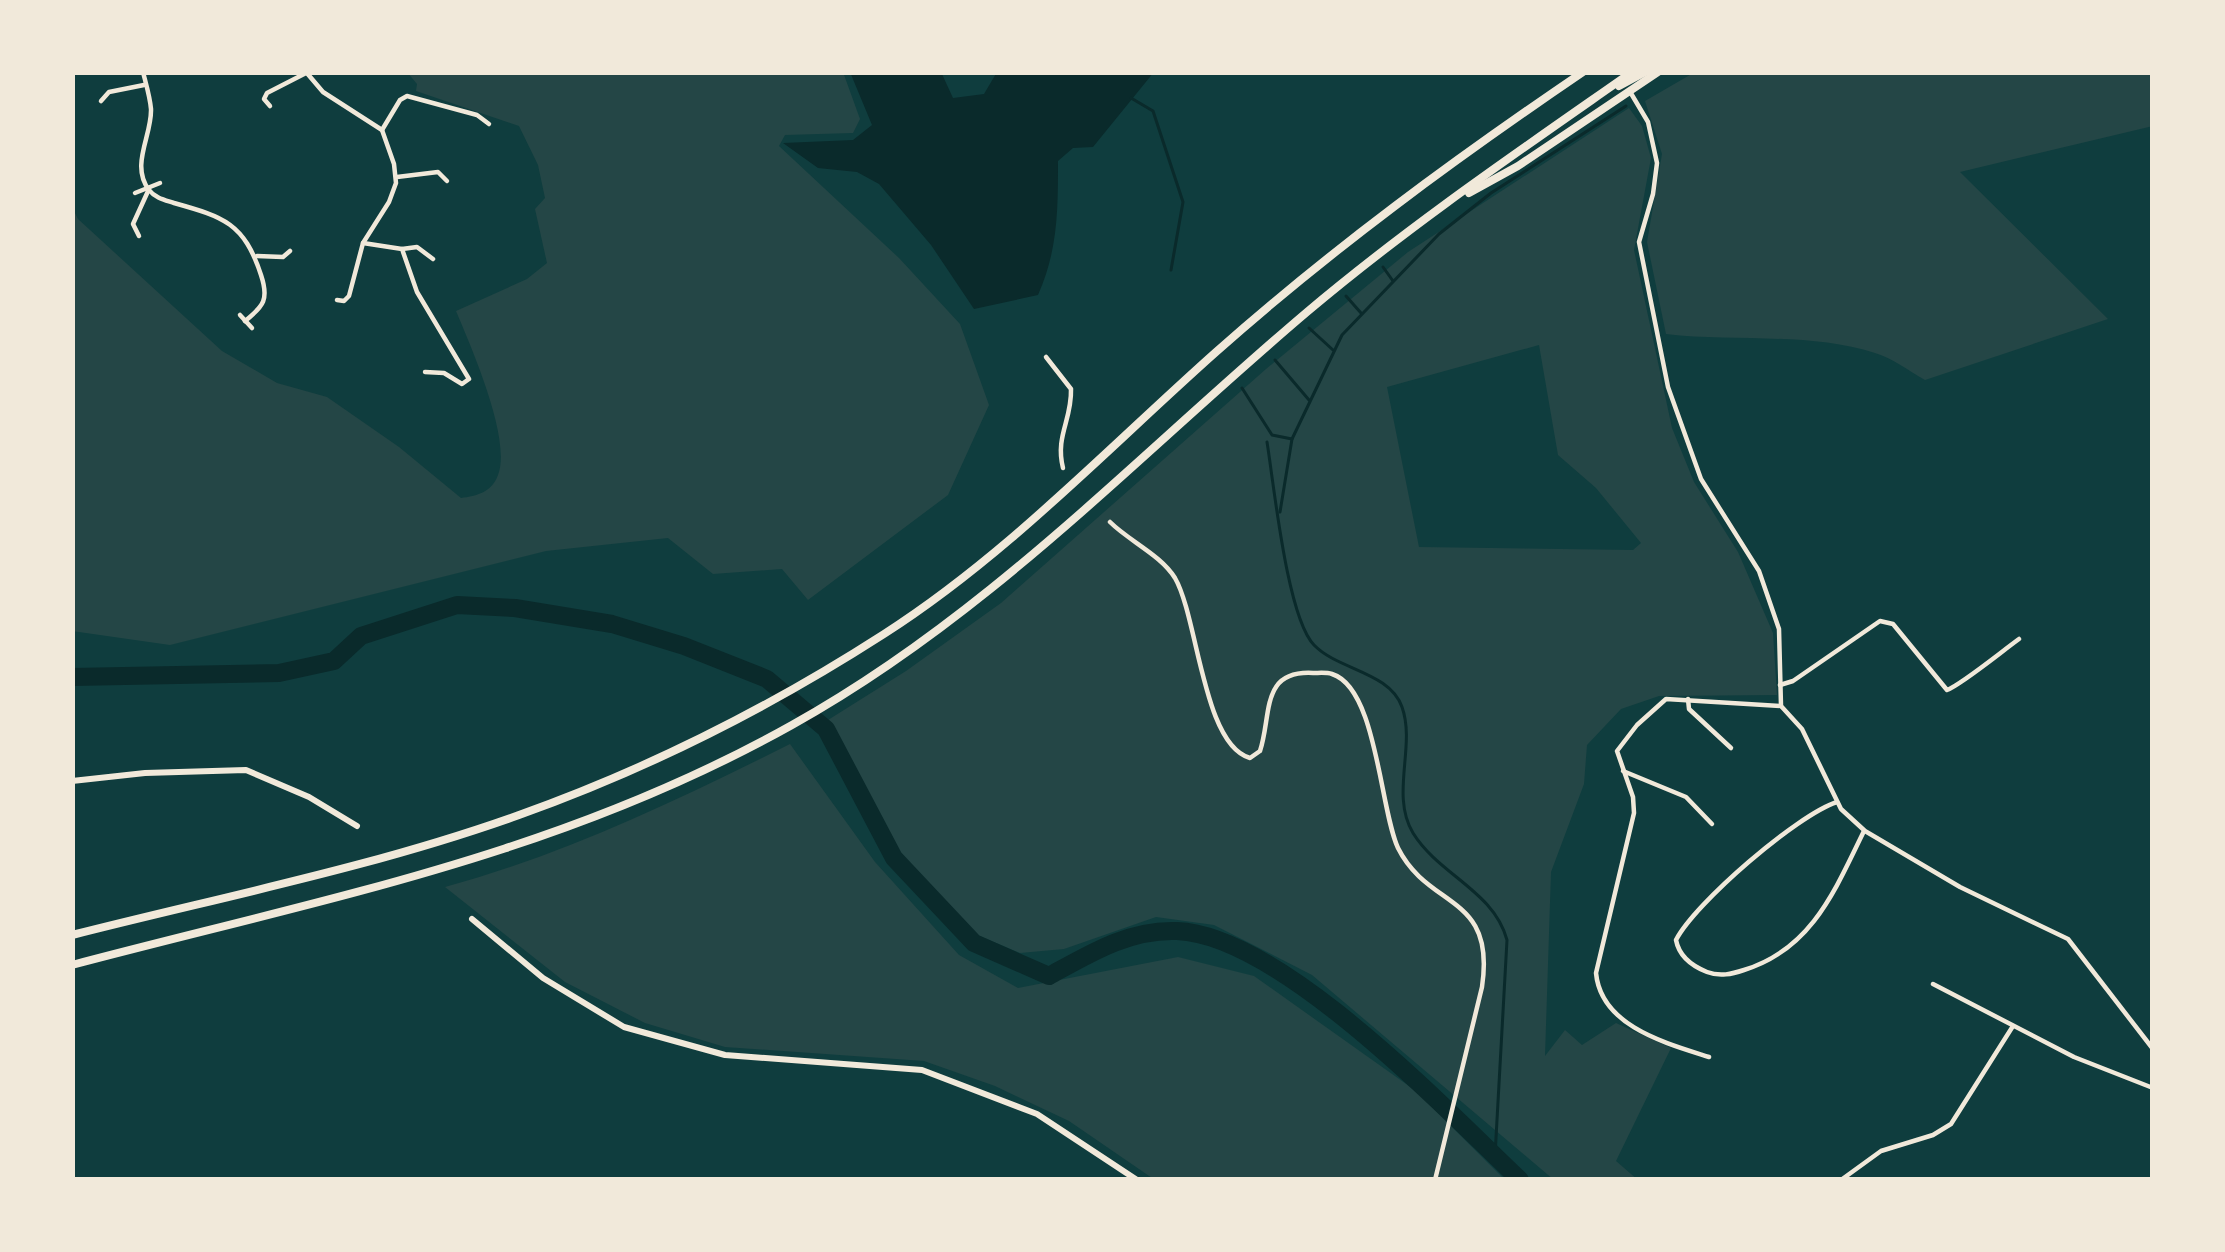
<svg xmlns="http://www.w3.org/2000/svg" width="2225" height="1252" font-family="Mulish,sans-serif">
	<style>
		.green { fill: #244646; fill-rule: evenodd }
		.water { fill: #0a2a2b }
		.lines { fill: none; stroke-linecap: round; stroke-linejoin: round }
		.stream { stroke: #0a2a2b; stroke-width: 3 }
		.river { stroke: #0a2a2b; stroke-width: 18 }
		.minor { stroke: #f1e9da; stroke-width: 4.5 }
		.secondary { stroke: #f1e9da; stroke-width: 6 }
		.motorway { stroke: #f1e9da; stroke-width: 8 }
	</style>
	<rect width="100%" height="100%" fill="#0f3d3e"/>
	<g class="green">
		<path d="M407 72H843L860 119 853 133 785 135 779 146 899 258 960 324 989 405 948 495 808 600 782 569 713 574 668 538 546 551 170 645 72 631V207L78 219 222 351 277 383 327 397 399 447 461 498C477 496 492 492 498 475 512 439 471 347 456 311L527 279 547 263 535 209 545 198 538 165 519 126 416 91 417 84Z"/>
		<path d="M1695 72H2153V126L1960 172 2108 319 1925 380C1909 371 1892 358 1875 353 1809 332 1734 342 1666 334L1647 242 1662 154 1645 101Z"/>
		<path d="M1629 108 1642 126 1651 158 1634 250 1672 428 1694 482 1738 552 1773 633 1777 695 1659 696 1621 709 1587 745 1584 784 1551 872 1545 1056 1565 1030 1582 1045 1616 1023 1671 1048 1616 1161 1638 1180H1554L1312 975 1214 925 1156 917 1064 949 1020 953 973 933 902 856 828 720 906 671 1001 603 1266 369 1408 252ZM1539 345 1558 455 1596 488 1641 543 1633 550 1419 547 1387 387Z"/>
		<path d="M790 744 875 862 959 955 1018 988 1178 957 1254 976 1416 1091 1505 1180H1155L1069 1121 995 1086 924 1061 725 1047 645 1023 565 982 445 887C566 854 678 800 790 744Z"/>
	</g>
	<path class="water" d="M850 72H941L953 98 984 94 997 72H1154L1093 147 1073 148 1058 161C1058 210 1058 250 1038 295L974 309 931 245 879 184 857 172 818 168 783 143 853 140 872 125Z"/>
	<g class="lines">
		<g class="stream">
			<path d="M1131 98 1153 111 1183 202 1171 270"/>
			<path d="M1383 267 1393 281"/>
			<path d="M1346 296 1361 313"/>
			<path d="M1309 328 1333 350"/>
			<path d="M1275 360 1309 400"/>
			<path d="M1242 388 1272 435 1292 439"/>
			<path d="M1267 442C1274 485 1287 617 1314 645 1338 670 1390 672 1402 707 1416 746 1390 795 1413 833 1439 875 1494 891 1507 940L1495 1156"/>
			<path d="M1280 512 1292 439 1342 335 1439 234 1491 193 1626 106"/>
		</g>
		<path class="river" d="M72 677 279 673 334 661 361 636 457 605 515 608 612 624 684 646 767 679 826 729 894 858 974 943 1049 976C1089 954 1129 929 1177 931 1280 935 1445 1109 1520 1180"/>
		<g class="minor">
			<path d="M143 72C146 84 150 97 151 109 152 136 130 165 149 190 155 198 165 200 174 203 224 217 244 223 261 275 269 299 264 306 245 321"/>
			<path d="M306 72 323 92 382 130 394 164 396 183 389 202 363 243 349 296 344 301 337 300"/>
			<path d="M1629 90 1648 122 1657 163 1653 194 1639 242 1668 387 1701 479 1759 571 1779 629 1781 706 1802 729 1841 809 1865 831 1960 887 2068 939 2153 1049"/>
			<path d="M101 101 109 92 144 85"/>
			<path d="M270 106 264 99 267 93 306 73"/>
			<path d="M382 130 400 100 407 96 477 115 489 124"/>
			<path d="M397 177 438 172 447 181"/>
			<path d="M135 193 160 183"/>
			<path d="M139 236 133 224 149 189"/>
			<path d="M363 243 402 249 417 292 469 379 462 384 444 373 425 372"/>
			<path d="M402 249 417 247 433 259"/>
			<path d="M257 256 283 257 290 251"/>
			<path d="M240 315 252 328"/>
			<path d="M1046 357 1071 389C1072 420 1055 436 1063 468"/>
			<path d="M1110 522C1129 541 1161 555 1175 578 1198 618 1203 745 1250 758L1260 751C1272 715 1260 670 1313 673 1319 673 1326 672 1332 674 1377 688 1380 810 1398 848 1429 910 1496 893 1482 987L1435 1180"/>
			<path d="M1780 685 1793 681 1880 621 1893 624 1947 690C1962 684 2001 652 2019 639"/>
			<path d="M1688 699 1689 709 1731 748"/>
			<path d="M1623 771 1686 797 1712 824"/>
			<path d="M1837 802C1797 815 1695 903 1676 940 1679 956 1692 966 1707 972 1720 977 1732 974 1744 970 1812 949 1835 890 1864 831"/>
			<path d="M1933 984 2074 1057 2153 1088"/>
			<path d="M1709 1057C1665 1043 1601 1026 1596 973L1634 813 1633 797 1617 751 1637 725 1666 699 1781 706"/>
			<path d="M1841 1180 1881 1151 1933 1135 1951 1124 2013 1026"/>
		</g>
		<g class="secondary">
			<path d="M72 781 145 773 246 770 309 797 357 826"/>
			<path d="M472 919 543 978 624 1027 725 1055 922 1070 1037 1114 1137 1180"/>
		</g>
		<g class="motorway">
			<path d="M1619 86 1645 72"/>
			<path d="M1469 193 1518 166 1658 72"/>
			<path d="M72 935C221 897 374 867 519 815 648 769 769 708 884 634 1006 556 1108 448 1216 352 1332 249 1455 159 1583 72"/>
			<path d="M72 965C325 898 560 855 792 725 988 616 1138 455 1307 312 1410 225 1522 149 1632 72"/>
		</g>
	</g>
	<rect width="2225" height="1252" fill="none" stroke="#f1e9da" stroke-width="150"/>
</svg>
